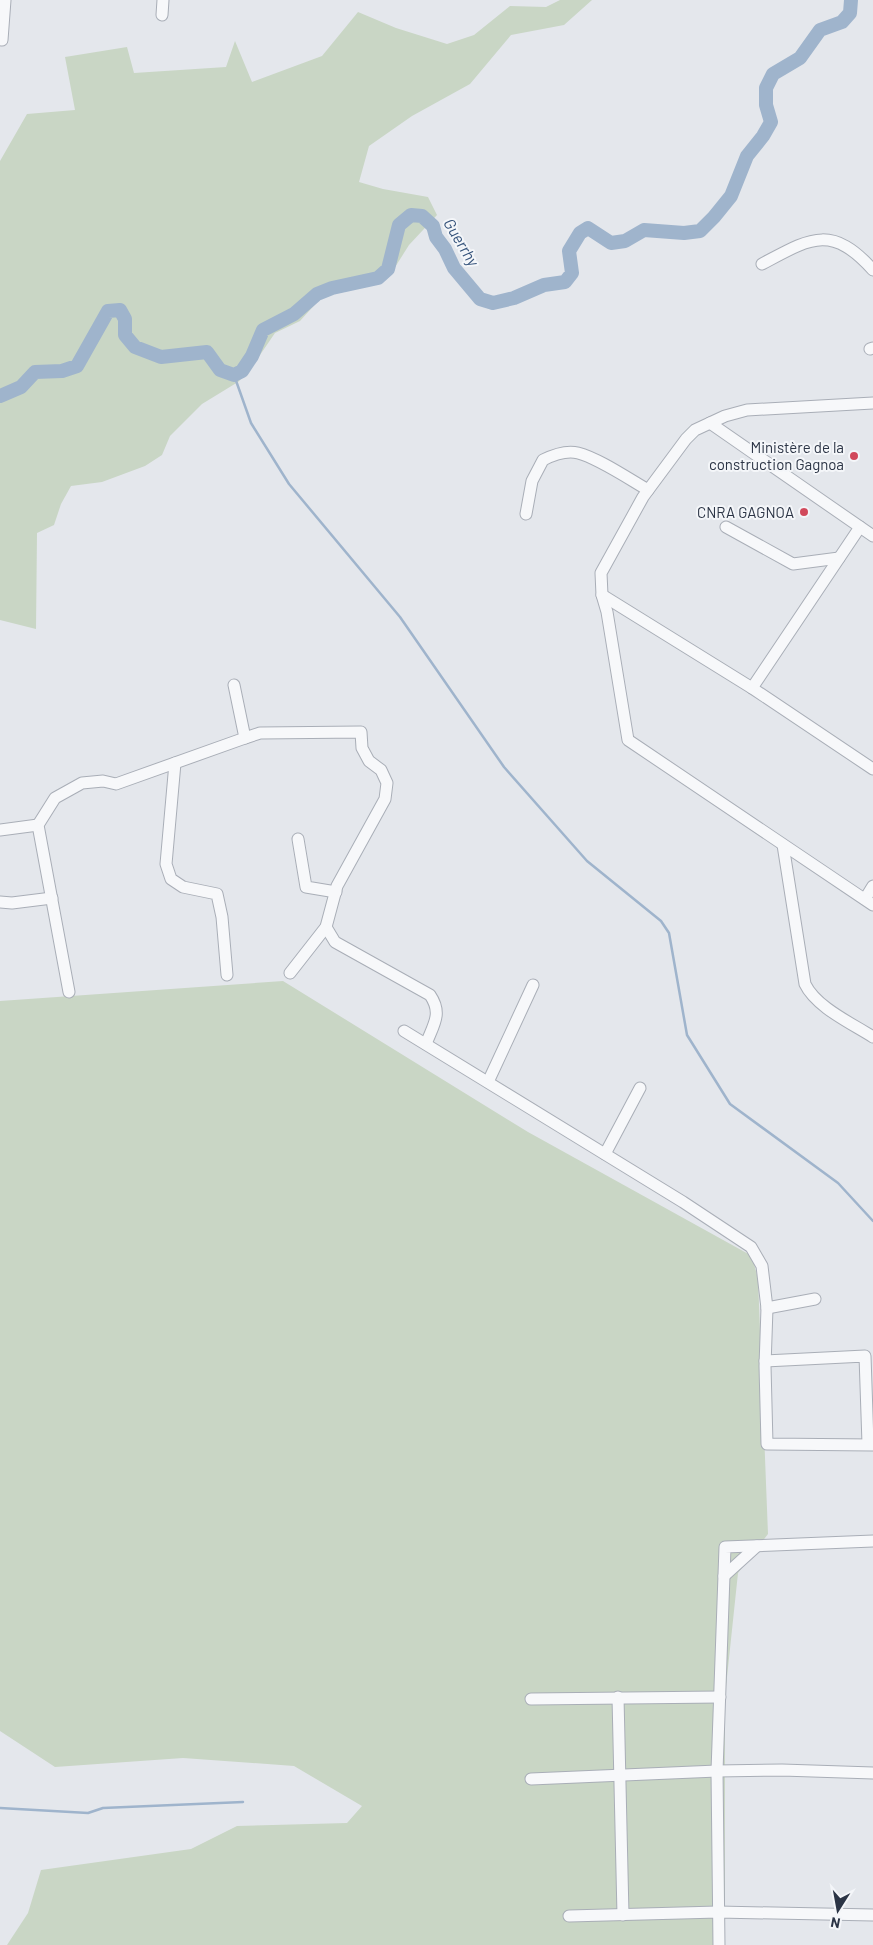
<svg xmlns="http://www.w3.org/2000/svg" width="873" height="1945" font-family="Barlow,sans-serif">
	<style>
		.green { fill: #c9d6c5 }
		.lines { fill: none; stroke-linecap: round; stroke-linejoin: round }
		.stream { stroke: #9fb4cc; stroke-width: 2.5 }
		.river { stroke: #9fb4cc; stroke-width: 14 }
		.minor-casing { stroke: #a9aeb7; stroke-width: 13 }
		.minor { stroke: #f7f8fa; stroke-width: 11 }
		.poi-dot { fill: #d1495b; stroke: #f4f6f9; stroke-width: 2 }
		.labels { text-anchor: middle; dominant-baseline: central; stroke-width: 4; stroke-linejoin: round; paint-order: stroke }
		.poi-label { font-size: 15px; fill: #2b3445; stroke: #f4f6f9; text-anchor: end }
		.water-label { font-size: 16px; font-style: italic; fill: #34527a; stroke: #f4f6f9 }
	</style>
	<rect width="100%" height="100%" fill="#e4e7ec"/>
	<g class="green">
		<path d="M560 0H592L564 25 511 35 470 84 412 116 369 146 359 182 383 189 428 197 437 215 409 245 392 272 380 282 330 293 319 300 300 321 275 333 249 371 238 382 202 404 170 436 162 455 145 466 102 482 71 486 61 504 54 525 37 533 36 629 0 620V161L27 114 75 110 65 57 127 47 134 73 226 67 235 41 252 82 322 56 358 12 396 28 447 44 474 35 510 6 546 7Z"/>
		<path d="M283 981 528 1132 752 1256 758 1279 768 1534 738 1573 725 1696V1945H7L28 1913 41 1870 191 1849 237 1826 347 1823 362 1806 294 1766 183 1758 55 1767 0 1731V1001Z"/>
	</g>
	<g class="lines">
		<g class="stream">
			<path d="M234 375 251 423 289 484 400 617 504 767 587 861 661 921 669 933 687 1035 730 1104 838 1183 873 1221"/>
			<path d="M0 1808 88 1813 103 1808 243 1802"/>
		</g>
		<path class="river" d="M0 396 21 387 35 372 62 371 77 366 108 311 120 310 125 319V335L135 347 161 357 207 352 220 370 234 375 242 371 252 356 263 330 294 314 317 294 332 288 378 278 388 269 399 225 411 215 422 216 433 226 436 237 445 249 454 268 480 299 493 303 514 298 544 285 565 282 572 273 569 251 580 233 588 228 611 243 625 241 644 230 684 233 700 231 714 217 731 196 747 156 763 136 771 122 766 105V88L773 74 800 58 820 30 842 22 850 13 851 0"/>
		<defs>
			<g id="minor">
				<path d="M162 15 163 0"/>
				<path d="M2 40 5 0"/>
				<path d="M762 264C809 239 831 223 873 270"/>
				<path d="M870 349 873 348"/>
				<path d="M873 403 747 410 725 416 695 430 686 439 643 497 601 573 602 595 607 612 628 740 873 905"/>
				<path d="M710 423 873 536"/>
				<path d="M526 514 532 481 543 460C553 455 566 450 578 453 598 458 629 479 648 490"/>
				<path d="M726 527 793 564 839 558"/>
				<path d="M602 595 752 688 873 769"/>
				<path d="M752 688 860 527"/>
				<path d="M245 738 260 733 361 732 362 748 369 761 381 770 387 783 385 799 337 886 326 927 290 973"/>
				<path d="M175 763 166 864 171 879 183 887 217 894 222 917 227 975"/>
				<path d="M0 830 38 825"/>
				<path d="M298 839 306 887 336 892"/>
				<path d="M783 845 805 984C816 1007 851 1023 873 1037"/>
				<path d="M865 899 873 886"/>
				<path d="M0 902 12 903 52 898"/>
				<path d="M326 927 335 942 430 995C443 1014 433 1025 426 1044"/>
				<path d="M69 992 38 825 55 798 82 783 103 781 116 784 245 738 234 685"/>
				<path d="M404 1031 683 1202 751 1247 762 1266 767 1308 765 1366 767 1444 873 1445"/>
				<path d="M488 1082 533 985"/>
				<path d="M605 1154 640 1088"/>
				<path d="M767 1308 815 1299"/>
				<path d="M765 1361 865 1356 868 1444"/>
				<path d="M724 1576 757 1546"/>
				<path d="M618 1697 623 1915"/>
				<path d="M531 1699 720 1697"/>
				<path d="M531 1779 717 1771 782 1770 873 1773"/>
				<path d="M569 1916 718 1912 873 1915"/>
				<path d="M719 1945 717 1771 725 1547 873 1541"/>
			</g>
		</defs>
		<use href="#minor" class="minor-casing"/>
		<use href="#minor" class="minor"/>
	</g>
	<g class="poi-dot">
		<circle cx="854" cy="456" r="5"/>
		<circle cx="804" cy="512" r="5"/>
	</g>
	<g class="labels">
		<g class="poi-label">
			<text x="844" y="447">Ministère de la<tspan x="844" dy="17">construction Gagnoa</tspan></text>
			<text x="794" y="512">CNRA GAGNOA</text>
		</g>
		<g class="water-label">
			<text transform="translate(462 242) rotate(59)">Guerrhy</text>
		</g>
	</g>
	<g transform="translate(838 1910) rotate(191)" stroke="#f4f6f9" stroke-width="4" paint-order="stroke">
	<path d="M0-4L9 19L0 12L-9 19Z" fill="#2b3445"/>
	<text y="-8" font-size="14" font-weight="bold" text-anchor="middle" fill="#2b3445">N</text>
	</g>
</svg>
